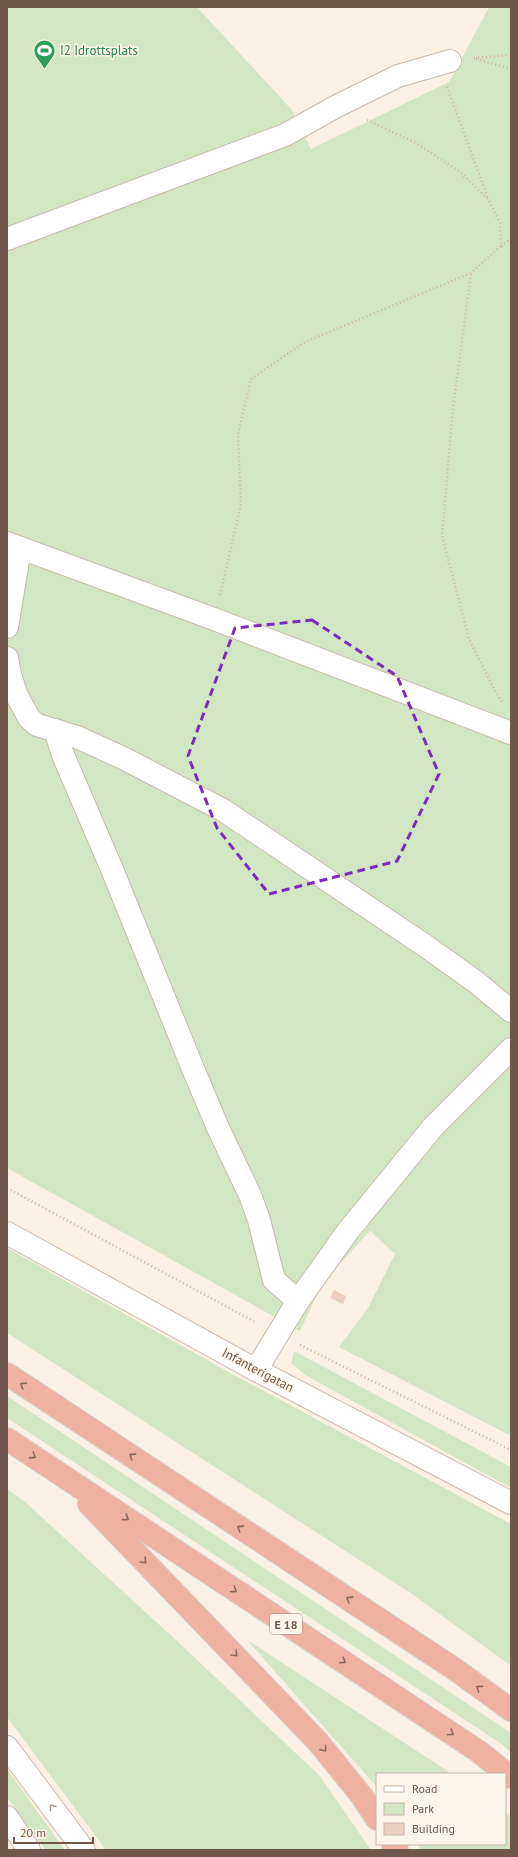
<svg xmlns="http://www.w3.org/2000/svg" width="518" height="1857" font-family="'PT Sans',sans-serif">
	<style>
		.green { fill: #d3e6c4 }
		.building { fill: #edcfbf }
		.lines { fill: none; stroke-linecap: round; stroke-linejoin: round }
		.street-casing { stroke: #cab8ac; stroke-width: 24 }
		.secondary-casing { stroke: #cfbaad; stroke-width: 24 }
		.highway-casing { stroke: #d7d0cd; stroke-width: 24 }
		.path { stroke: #d1b2a2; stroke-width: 2.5; stroke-dasharray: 1 3; stroke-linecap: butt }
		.street { stroke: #fff; stroke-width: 22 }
		.secondary { stroke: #fff; stroke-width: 22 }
		.highway { stroke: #eeb2a1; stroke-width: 22 }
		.oneway { stroke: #89695d }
		.oneway2 { stroke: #a99a94 }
		.marked { fill: none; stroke: #7b2cbf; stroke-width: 3; stroke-dasharray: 8 5; stroke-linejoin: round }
		.labels { text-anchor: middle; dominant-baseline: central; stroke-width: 3; stroke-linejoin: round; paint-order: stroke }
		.shield { fill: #fdf5ea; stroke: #9a867b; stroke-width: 1 }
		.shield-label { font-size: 12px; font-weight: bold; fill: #70574c }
		.leisure-label { font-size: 13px; fill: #27864d; stroke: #fdf5ea; text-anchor: start }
		.street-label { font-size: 13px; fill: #70574c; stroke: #fdf5ea }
	</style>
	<rect width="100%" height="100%" fill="#faf1e4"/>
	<g class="green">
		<path d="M7 7H197L292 110 311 149 449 82 489 7H511V1436L339 1347 368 1308 395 1254 370 1231 323 1282 300 1331 7 1168Z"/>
		<path d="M7 1248 225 1370 511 1524V1666L412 1594 7 1333Z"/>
		<path d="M294 1351 511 1467V1488L305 1375 291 1363Z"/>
		<path d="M7 1396 511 1733V1752L500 1743 7 1418Z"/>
		<path d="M7 1489 24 1501 175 1639 320 1776 371 1850H106L7 1717Z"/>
		<path d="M246 1639 452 1774H377V1787Z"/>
		<path d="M7 1769 65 1850H45L7 1797Z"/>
		<path d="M505 1812 511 1817V1850H421L418 1844H505Z"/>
	</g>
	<path class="building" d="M334 1290 346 1296 343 1304 330 1298Z"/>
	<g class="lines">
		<defs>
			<g id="street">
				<path d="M7 239 285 135 337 106 398 76 450 61"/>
				<path d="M7 543 214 619 511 733"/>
				<path d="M7 627 20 548"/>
				<path d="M7 658 10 674 16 694 29 718 37 725 77 737 123 758 223 810 427 947 476 982 511 1011"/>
				<path d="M55 730 63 755 111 867 194 1071 218 1128 250 1195 259 1220 274 1280 298 1301"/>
				<path d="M256 1370 298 1301 348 1231 433 1127 511 1049"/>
			</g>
			<g id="secondary">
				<path d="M7 1233 256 1370 511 1503"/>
				<path d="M7 1747 84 1850"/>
				<path d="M7 1817 29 1850"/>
			</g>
			<g id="highway">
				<path d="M7 1374 456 1670 511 1710"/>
				<path d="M7 1439 478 1751 511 1777"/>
				<path d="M89 1504 318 1742 361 1795 377 1819"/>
				<path d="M393 1844 397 1850"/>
			</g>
		</defs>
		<use href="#street" class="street-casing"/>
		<use href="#secondary" class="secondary-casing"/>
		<use href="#highway" class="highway-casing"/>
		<g class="path">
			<path d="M474 58 511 55"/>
			<path d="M476 59 511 69"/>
			<path d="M447 87 488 198"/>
			<path d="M501 246 511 239"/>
			<path d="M471 274 453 407 442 536 469 639 495 691 503 703"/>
			<path d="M220 595 241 504 238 435 251 379 305 342 471 273 501 246 500 223 488 199 460 172 416 143 365 119"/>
			<path d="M7 1188 257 1323"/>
			<path d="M300 1345 511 1450"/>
		</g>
		<use href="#street" class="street"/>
		<use href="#secondary" class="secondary"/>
		<use href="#highway" class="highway"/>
	</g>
	<defs><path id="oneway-chevron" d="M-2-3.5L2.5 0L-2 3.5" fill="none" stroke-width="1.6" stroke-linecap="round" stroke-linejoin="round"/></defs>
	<g class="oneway">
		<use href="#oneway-chevron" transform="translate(23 1385) rotate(-147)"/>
		<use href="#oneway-chevron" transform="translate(33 1456) rotate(33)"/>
		<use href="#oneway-chevron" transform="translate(132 1456) rotate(-147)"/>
		<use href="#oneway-chevron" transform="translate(126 1518) rotate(34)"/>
		<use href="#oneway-chevron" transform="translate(240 1528) rotate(-147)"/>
		<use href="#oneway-chevron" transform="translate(144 1561) rotate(46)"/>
		<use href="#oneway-chevron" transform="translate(234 1590) rotate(34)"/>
		<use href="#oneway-chevron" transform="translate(349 1599) rotate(-147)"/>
		<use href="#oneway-chevron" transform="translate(235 1654) rotate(46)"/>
		<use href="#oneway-chevron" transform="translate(343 1661) rotate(34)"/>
		<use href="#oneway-chevron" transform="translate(479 1688) rotate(-144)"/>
		<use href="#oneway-chevron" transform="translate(451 1733) rotate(34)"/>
		<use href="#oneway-chevron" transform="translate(324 1749) rotate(51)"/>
	</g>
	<use class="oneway2" href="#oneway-chevron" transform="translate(52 1807) rotate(-127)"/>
	<path class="marked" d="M312 620 397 676 439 774 397 861 269 894 217 828 188 756 235 628Z"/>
	<defs>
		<symbol id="stadium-pin" viewBox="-11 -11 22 30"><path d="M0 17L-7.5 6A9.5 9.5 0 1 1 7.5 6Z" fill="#2e9e5b" stroke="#fdf5ea"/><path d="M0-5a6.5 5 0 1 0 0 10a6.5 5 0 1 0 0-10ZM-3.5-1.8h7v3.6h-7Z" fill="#fff"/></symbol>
	</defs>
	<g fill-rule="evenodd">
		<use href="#stadium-pin" x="32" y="38" width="25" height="34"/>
	</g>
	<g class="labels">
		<rect class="shield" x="270" y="1614" width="32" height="20" rx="3"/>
		<g class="shield-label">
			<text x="286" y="1624">E 18</text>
		</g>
		<g class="leisure-label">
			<text x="60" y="50">I2 Idrottsplats</text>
		</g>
		<g class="street-label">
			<text transform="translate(258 1370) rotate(28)">Infanterigatan</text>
		</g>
	</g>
	<rect width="518" height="1857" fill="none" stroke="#70574c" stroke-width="16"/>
	<rect x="376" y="1773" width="130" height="72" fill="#fdf5ea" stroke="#c5b6ab"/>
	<rect x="384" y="1786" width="20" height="6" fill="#ffffff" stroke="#c5b6ab"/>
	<text x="412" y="1793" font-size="12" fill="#70574c">Road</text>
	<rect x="384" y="1803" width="20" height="12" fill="#d3e6c4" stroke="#c5b6ab"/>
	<text x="412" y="1813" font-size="12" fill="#70574c">Park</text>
	<rect x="384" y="1823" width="20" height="12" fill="#edcfbf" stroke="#c5b6ab"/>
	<text x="412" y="1833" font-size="12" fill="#70574c">Building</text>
	<path d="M14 1837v6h79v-6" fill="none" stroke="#70574c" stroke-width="2"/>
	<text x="20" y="1837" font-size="12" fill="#70574c" stroke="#fdf5ea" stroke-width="3" paint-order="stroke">20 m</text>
</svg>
